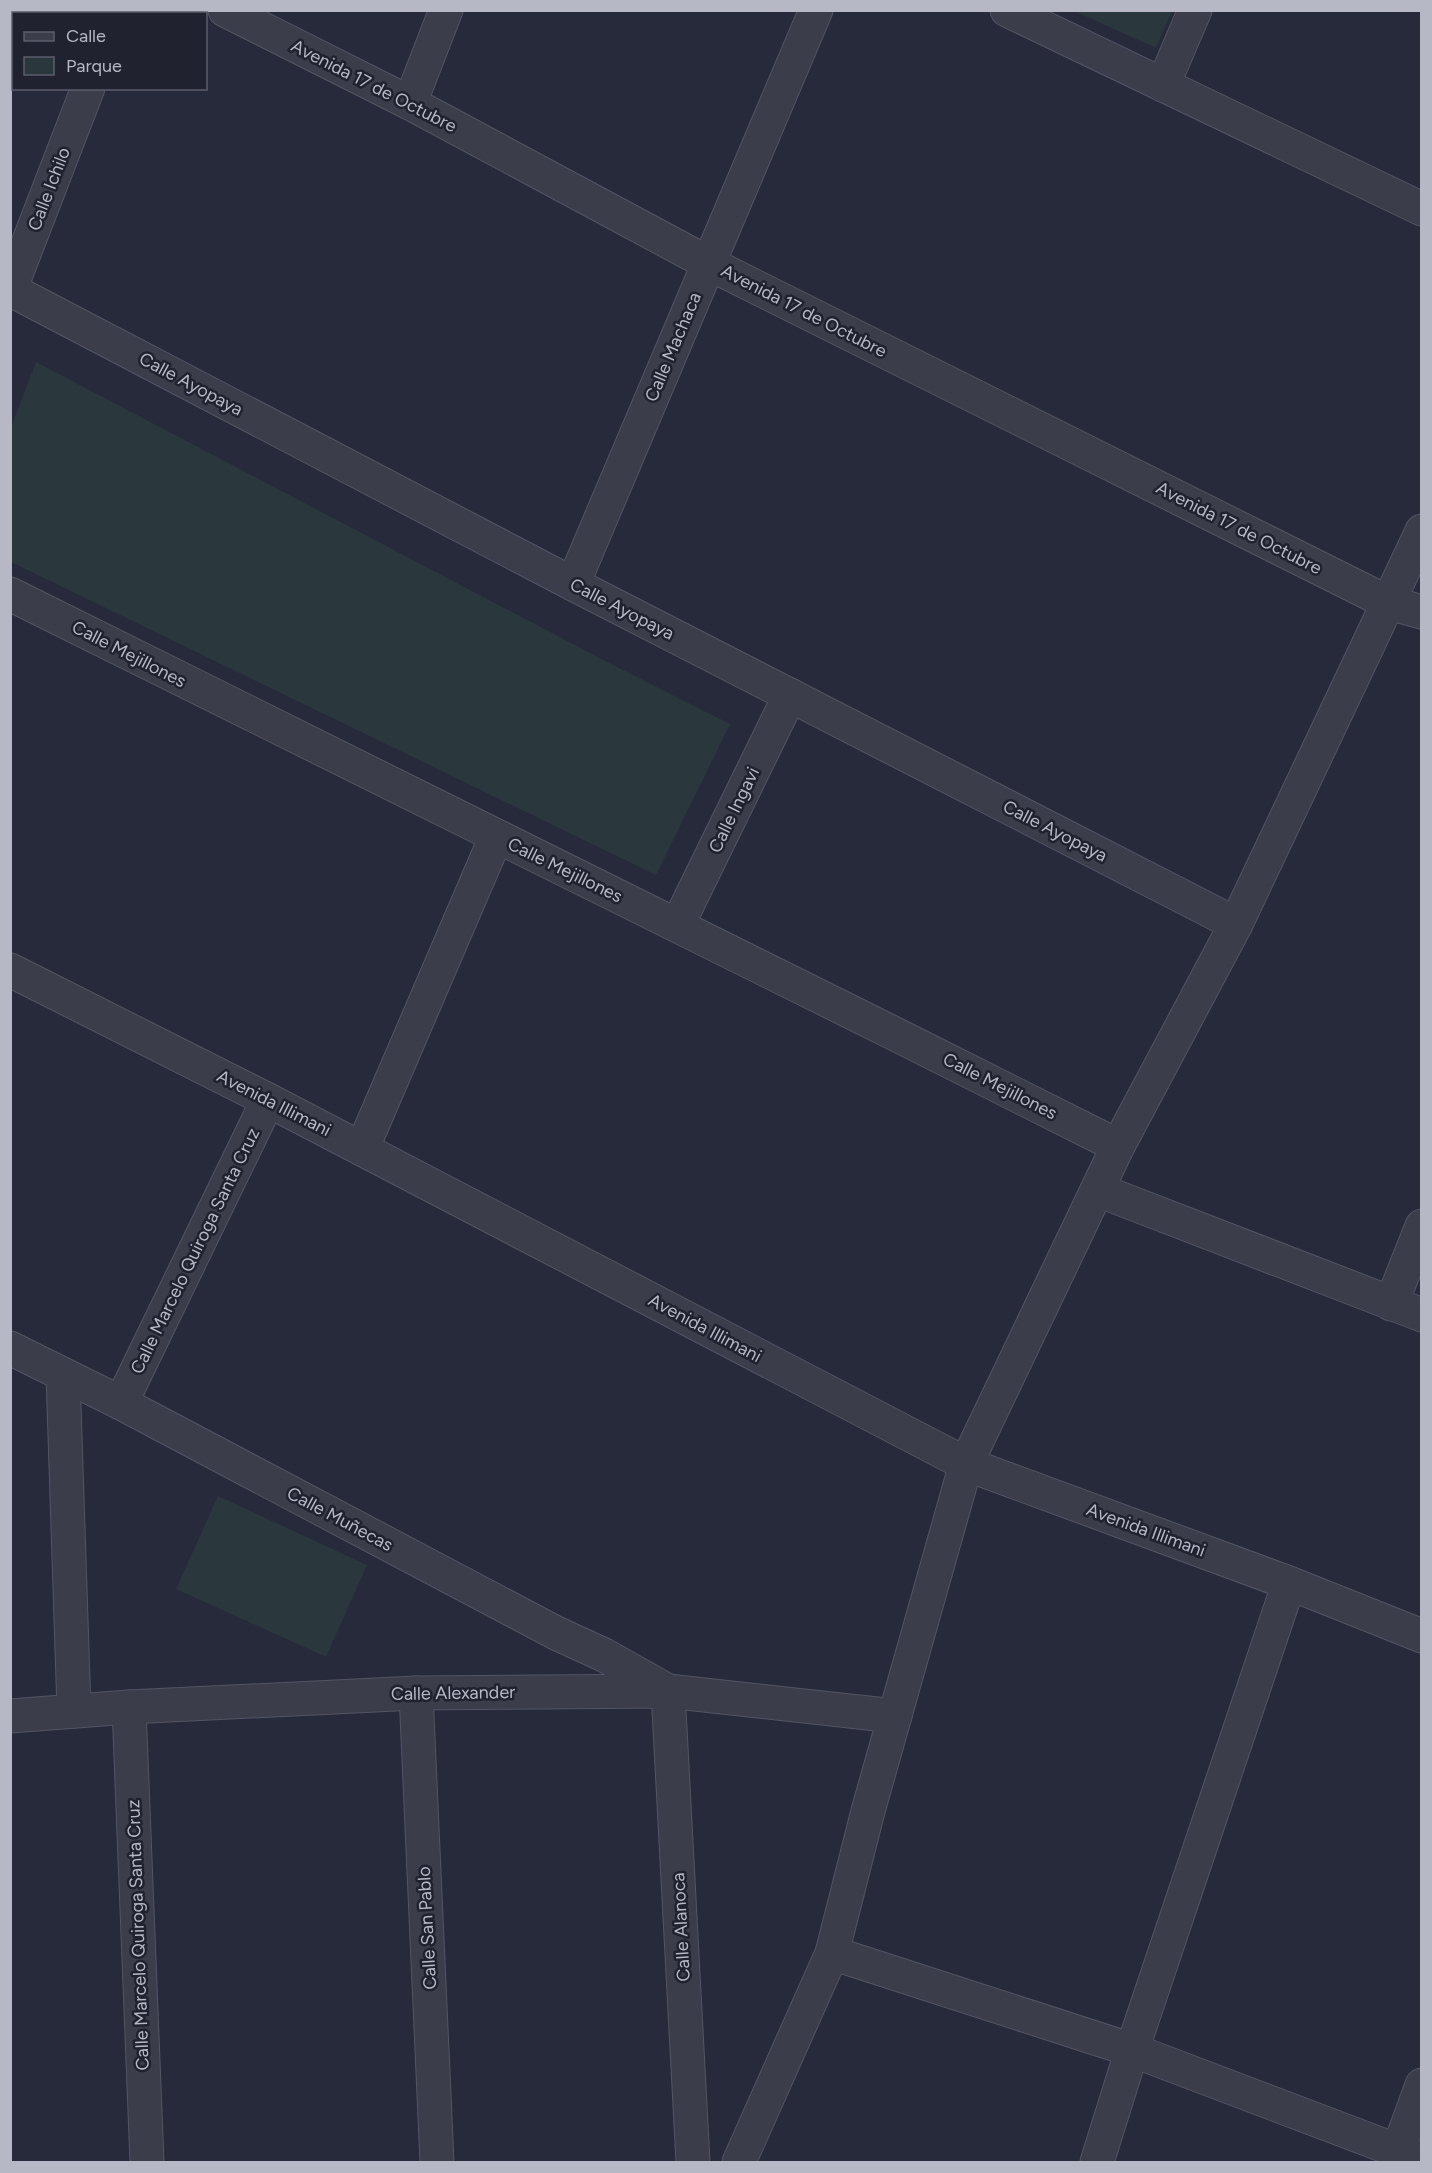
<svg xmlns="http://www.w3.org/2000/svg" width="1432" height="2173" font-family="Figtree,sans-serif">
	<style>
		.green { fill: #2a373d }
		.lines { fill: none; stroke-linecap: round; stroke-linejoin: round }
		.street-casing { stroke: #535563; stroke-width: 35 }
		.street { stroke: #3b3d4b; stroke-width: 33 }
		.labels { text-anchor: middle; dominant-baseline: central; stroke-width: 5; stroke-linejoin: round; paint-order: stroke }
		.street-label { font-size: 18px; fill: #b6b8c6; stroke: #202230 }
	</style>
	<rect width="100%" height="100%" fill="#272a3b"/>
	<g class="green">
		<path d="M1074 11H1172L1156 48Z"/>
		<path d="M36 362 613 665 730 724 656 875 11 562V427Z"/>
		<path d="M218 1496 367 1565 326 1657 176 1589Z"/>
	</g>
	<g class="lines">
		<defs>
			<g id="street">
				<path d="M225 10 410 103 708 263 1389 603 1422 612"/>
				<path d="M1007 10 1422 209"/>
				<path d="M117 14 118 10"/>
				<path d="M1163 85 1195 10"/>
				<path d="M410 103 446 10"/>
				<path d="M10 290 88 88"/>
				<path d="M11 290 573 584 1236 924"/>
				<path d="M573 584 816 10"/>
				<path d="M10 594C380 779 750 960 1118 1146"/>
				<path d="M678 924 790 695"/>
				<path d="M10 970 268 1100 966 1464 1289 1583 1422 1636"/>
				<path d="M362 1149 496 837"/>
				<path d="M1098 1190 1422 1315"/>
				<path d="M1391 1304 1422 1226"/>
				<path d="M10 1348 121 1403 556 1633 604 1655 668 1691 693 2162"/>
				<path d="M63 1375 74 1711"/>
				<path d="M121 1403 268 1100"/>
				<path d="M416 1693 437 2162"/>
				<path d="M129 1707 147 2162"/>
				<path d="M10 1716 129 1707 416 1693 668 1691 895 1716"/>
				<path d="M832 1953 1132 2050 1422 2160"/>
				<path d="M739 2162 832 1953 868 1811 966 1464 1118 1146 1236 924 1422 531"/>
				<path d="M1097 2162 1132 2050 1289 1583"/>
				<path d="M1394 2162 1422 2085"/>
			</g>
		</defs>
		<use href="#street" class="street-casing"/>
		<use href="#street" class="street"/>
	</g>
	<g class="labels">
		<g class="street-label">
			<text transform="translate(374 86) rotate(27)">Avenida 17 de Octubre</text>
			<text transform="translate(49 189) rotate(-69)">Calle Ichilo</text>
			<text transform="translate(804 311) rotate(27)">Avenida 17 de Octubre</text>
			<text transform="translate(673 347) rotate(-67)">Calle Machaca</text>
			<text transform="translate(191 384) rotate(28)">Calle Ayopaya</text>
			<text transform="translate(1239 528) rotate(27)">Avenida 17 de Octubre</text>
			<text transform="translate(622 609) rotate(27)">Calle Ayopaya</text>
			<text transform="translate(129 654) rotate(27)">Calle Mejillones</text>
			<text transform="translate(734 810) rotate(-64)">Calle Ingavi</text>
			<text transform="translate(1055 831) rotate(27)">Calle Ayopaya</text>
			<text transform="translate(565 870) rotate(26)">Calle Mejillones</text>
			<text transform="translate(1000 1086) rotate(27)">Calle Mejillones</text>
			<text transform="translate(274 1103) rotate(27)">Avenida Illimani</text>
			<text transform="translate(195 1251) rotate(-64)">Calle Marcelo Quiroga Santa Cruz</text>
			<text transform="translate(705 1328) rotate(28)">Avenida Illimani</text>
			<text transform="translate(340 1519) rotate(28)">Calle Muñecas</text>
			<text transform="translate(1146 1530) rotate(20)">Avenida Illimani</text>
			<text transform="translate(453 1693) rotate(-1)">Calle Alexander</text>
			<text transform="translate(681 1927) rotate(-93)">Calle Alanoca</text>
			<text transform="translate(427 1928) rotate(-93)">Calle San Pablo</text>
			<text transform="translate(138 1935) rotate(-92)">Calle Marcelo Quiroga Santa Cruz</text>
		</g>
	</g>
	<rect width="1432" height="2173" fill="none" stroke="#b6b8c6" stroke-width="24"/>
	<rect x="12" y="12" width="195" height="78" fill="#202230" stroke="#5c5e6c" stroke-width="1.5"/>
	<rect x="24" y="32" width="30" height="9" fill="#3b3d4b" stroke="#5c5e6c" stroke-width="1.5"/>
	<text x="66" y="42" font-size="18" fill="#b6b8c6">Calle</text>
	<rect x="24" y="57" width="30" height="18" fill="#2a373d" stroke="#5c5e6c" stroke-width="1.5"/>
	<text x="66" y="72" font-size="18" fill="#b6b8c6">Parque</text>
</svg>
